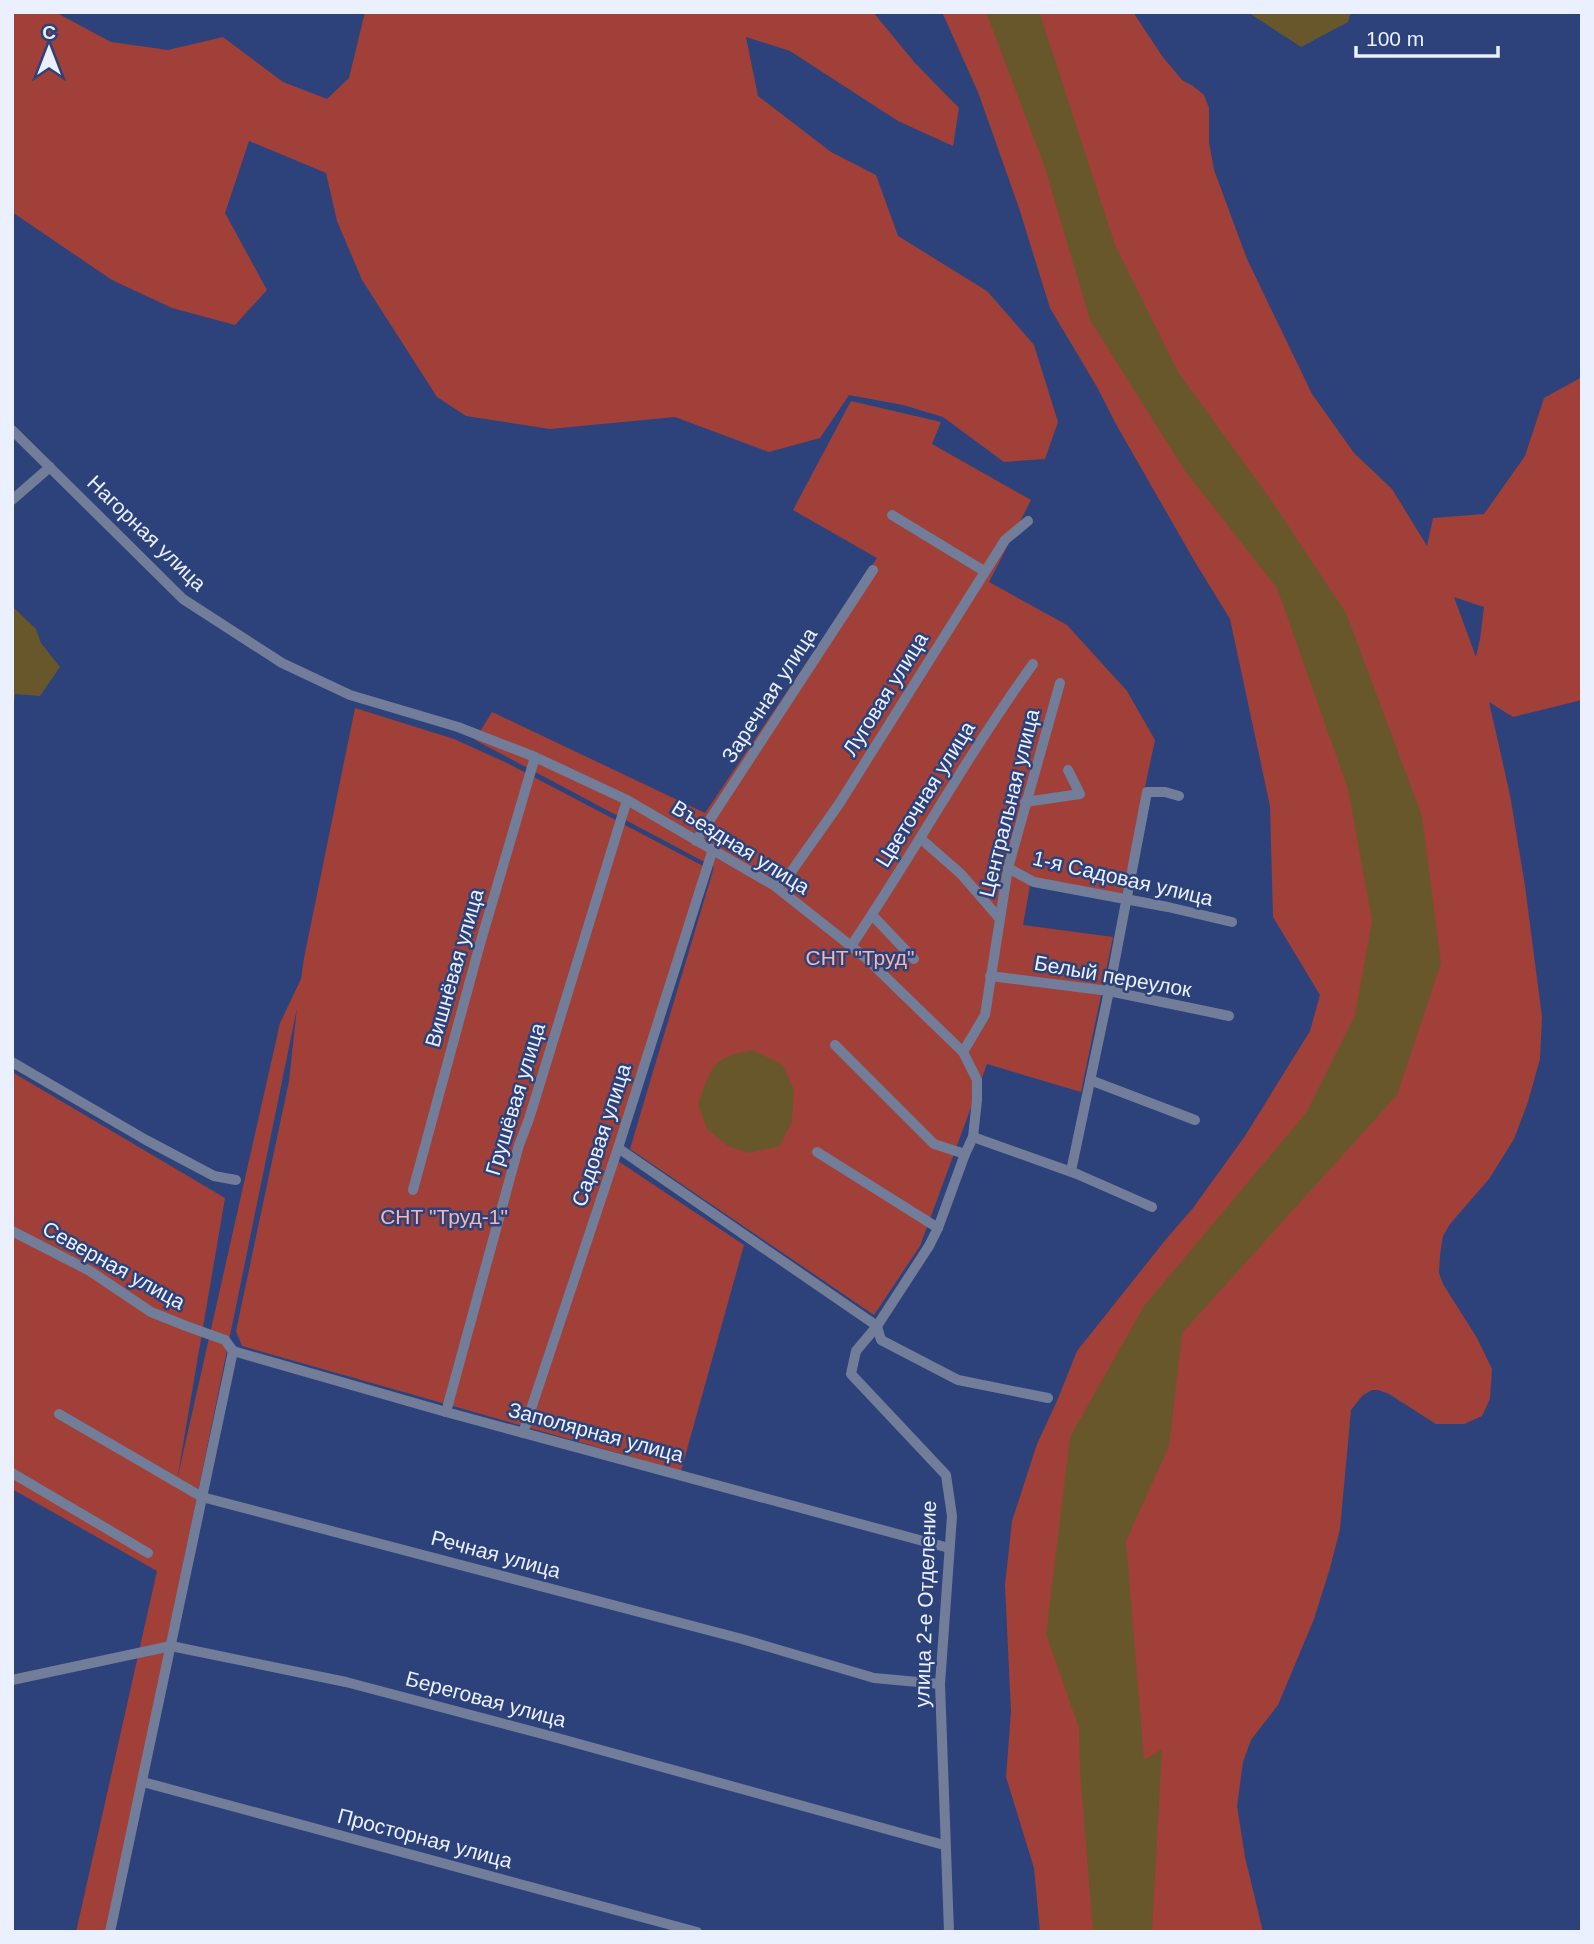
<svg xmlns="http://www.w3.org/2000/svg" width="1594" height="1944" font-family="Arial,sans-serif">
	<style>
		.green { fill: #a04039; fill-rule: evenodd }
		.water { fill: #69572c }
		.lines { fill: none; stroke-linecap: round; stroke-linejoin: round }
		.minor { stroke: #717d99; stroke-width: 10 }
		.labels { text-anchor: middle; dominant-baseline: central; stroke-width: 5; stroke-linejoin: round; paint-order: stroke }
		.street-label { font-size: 21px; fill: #eaf0fe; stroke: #2d427a }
		.park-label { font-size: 21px; fill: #f6b5ad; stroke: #2d427a }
	</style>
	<rect width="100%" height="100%" fill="#2d427a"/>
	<g class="green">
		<path d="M12 12H55L111 42 168 50 223 37 283 82 327 99 349 78 365 12H873L915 63 959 108 953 146 898 121 790 51 746 37 758 96 831 152 876 175 898 236 987 291 1034 345 1058 422 1045 459 1004 462 943 417 903 405 849 395 820 438 769 452 675 417 550 429 466 416 437 397 362 280 337 221 326 173 249 141 225 213 267 290 235 325 172 308 112 280 12 212Z"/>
		<path d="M942 12H1133L1162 56 1182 80 1193 86 1204 95 1209 108V142L1214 170 1247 259 1312 394 1354 453 1392 489 1427 546 1433 518 1484 514 1525 456 1544 398 1582 377V700L1513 717 1489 702 1510 795 1525 886 1542 1017 1540 1059 1528 1102 1514 1139 1489 1179 1450 1224 1443 1236 1440 1255 1439 1273 1443 1284 1477 1338 1492 1369 1490 1399 1482 1416 1464 1424H1436L1389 1394 1378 1390H1372L1363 1395 1351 1410 1340 1529 1330 1568 1314 1619 1278 1705 1251 1740 1243 1762 1237 1806 1245 1857 1263 1932H1040L1034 1868 1006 1777 1011 1712 1005 1585 1012 1521 1037 1444 1057 1401 1077 1351 1167 1238 1193 1208 1245 1136 1310 1031 1320 995 1273 917 1270 806 1230 619 1195 562 1117 426 1097 387 1050 308 1019 208 978 92ZM1454 597 1484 607 1480 639 1476 657Z"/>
		<path d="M851 401 941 422 932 444 1031 500 989 582 1067 625 1127 691 1155 740 1122 894 1031 880 1023 925 1113 937 1081 1092 987 1064 920 1246 874 1315 630 1149 714 867 475 740 492 712 705 813 877 558 793 510Z"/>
		<path d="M355 708 454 739 507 763 703 866 615 1159 744 1245 681 1471 242 1346 236 1331 289 1081 297 1008 108 1932H76L157 1571 12 1489V1072L225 1198 177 1480 280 1023 301 979 304 958Z"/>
	</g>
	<g class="water">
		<path d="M986 12H1038L1040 14 1115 245 1178 372 1271 500 1346 613 1422 816 1441 963 1397 1095 1182 1333 1169 1446 1126 1541 1144 1760 1162 1749 1152 1932H1093L1080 1772 1079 1728 1046 1634 1070 1437 1144 1306 1306 1113 1355 1015 1372 921 1348 789 1277 588 1185 471 1090 320 1044 165Z"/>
		<path d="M1351 12 1348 22 1301 47 1249 13Z"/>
		<path d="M12 606 36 629 41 643 60 667 40 696 15 694 12 719Z"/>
		<path d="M753 1050 783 1065 794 1090 792 1122 779 1146 749 1153 728 1146 707 1129 698 1104C713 1066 710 1058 753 1050Z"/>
	</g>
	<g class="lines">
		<g class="minor">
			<path d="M12 430 183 599 282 663 350 695 458 727 535 757 627 800 775 886 866 958 963 1052 977 1080V1100L973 1137 965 1154 938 1228 929 1246 877 1326 856 1351 851 1374 946 1475 952 1516 940 1684 949 1932"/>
			<path d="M12 500 50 467"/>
			<path d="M892 515 984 571"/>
			<path d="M1025 802 1080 794 1068 770"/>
			<path d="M920 838 961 874 1000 919"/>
			<path d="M696 841 873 570"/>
			<path d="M1008 868 1034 882 1168 907 1232 922"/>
			<path d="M775 886 791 872 839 804 1005 540 1028 521"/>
			<path d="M872 915 914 959"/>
			<path d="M851 946C914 853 967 755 1033 664"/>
			<path d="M990 976 1109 991 1229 1016"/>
			<path d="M835 1045 934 1144 965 1154"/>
			<path d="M963 1052 985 1015 1008 868 1060 683"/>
			<path d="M12 1062 146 1140 214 1176 236 1180"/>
			<path d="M1090 1080 1195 1120"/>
			<path d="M973 1137 1077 1174 1152 1207"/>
			<path d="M618 1148 877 1326 881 1340 958 1380 1048 1398"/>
			<path d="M817 1152 938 1228"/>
			<path d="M1071 1171 1109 991 1147 792H1165L1179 796"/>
			<path d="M413 1190 480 944 535 757"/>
			<path d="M12 1231 90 1271 151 1312 186 1326 225 1340 233 1351"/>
			<path d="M233 1351 446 1412 949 1548"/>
			<path d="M446 1412 519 1145 529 1119 627 800"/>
			<path d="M59 1414 202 1497 742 1639 874 1678 940 1684"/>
			<path d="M523 1433 618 1148 713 849"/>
			<path d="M12 1473 148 1553"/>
			<path d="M12 1680 171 1646 346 1682 554 1737 944 1845"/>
			<path d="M143 1782 697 1932"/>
			<path d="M110 1932 233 1351"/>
		</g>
	</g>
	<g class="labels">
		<g class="street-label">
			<text transform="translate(147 533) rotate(44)">Нагорная улица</text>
			<text transform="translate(885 694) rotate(-58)">Луговая улица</text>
			<text transform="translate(769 695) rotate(-57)">Заречная улица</text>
			<text transform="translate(925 794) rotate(-58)">Цветочная улица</text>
			<text transform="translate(1009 803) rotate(-76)">Центральная улица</text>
			<text transform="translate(741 847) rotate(32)">Въездная улица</text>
			<text transform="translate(1123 878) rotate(13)">1-я Садовая улица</text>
			<text transform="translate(454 968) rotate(-74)">Вишнёвая улица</text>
			<text transform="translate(1113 976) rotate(10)">Белый переулок</text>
			<text transform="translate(515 1099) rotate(-73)">Грушёвая улица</text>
			<text transform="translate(601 1135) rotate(-72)">Садовая улица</text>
			<text transform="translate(114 1265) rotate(29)">Северная улица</text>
			<text transform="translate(596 1432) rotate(15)">Заполярная улица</text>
			<text transform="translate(496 1554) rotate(15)">Речная улица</text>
			<text transform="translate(925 1604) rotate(-88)">улица 2-е Отделение</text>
			<text transform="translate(486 1699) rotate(15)">Береговая улица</text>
			<text transform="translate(425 1838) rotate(15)">Просторная улица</text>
		</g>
		<g class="park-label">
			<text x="860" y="957">СНТ "Труд"</text>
			<text x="444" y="1216">СНТ "Труд-1"</text>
		</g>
	</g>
	<rect width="1594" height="1944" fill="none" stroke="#eaf0fe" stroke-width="28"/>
	<g transform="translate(49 49)" stroke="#2d427a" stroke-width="5" paint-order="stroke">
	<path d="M0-5L12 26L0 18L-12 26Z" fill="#eaf0fe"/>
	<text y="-10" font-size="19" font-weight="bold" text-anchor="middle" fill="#eaf0fe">С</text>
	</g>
	<path d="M1356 46v10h142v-10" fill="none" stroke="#eaf0fe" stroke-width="3.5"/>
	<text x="1366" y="46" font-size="21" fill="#eaf0fe" stroke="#2d427a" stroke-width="5" paint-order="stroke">100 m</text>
</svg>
